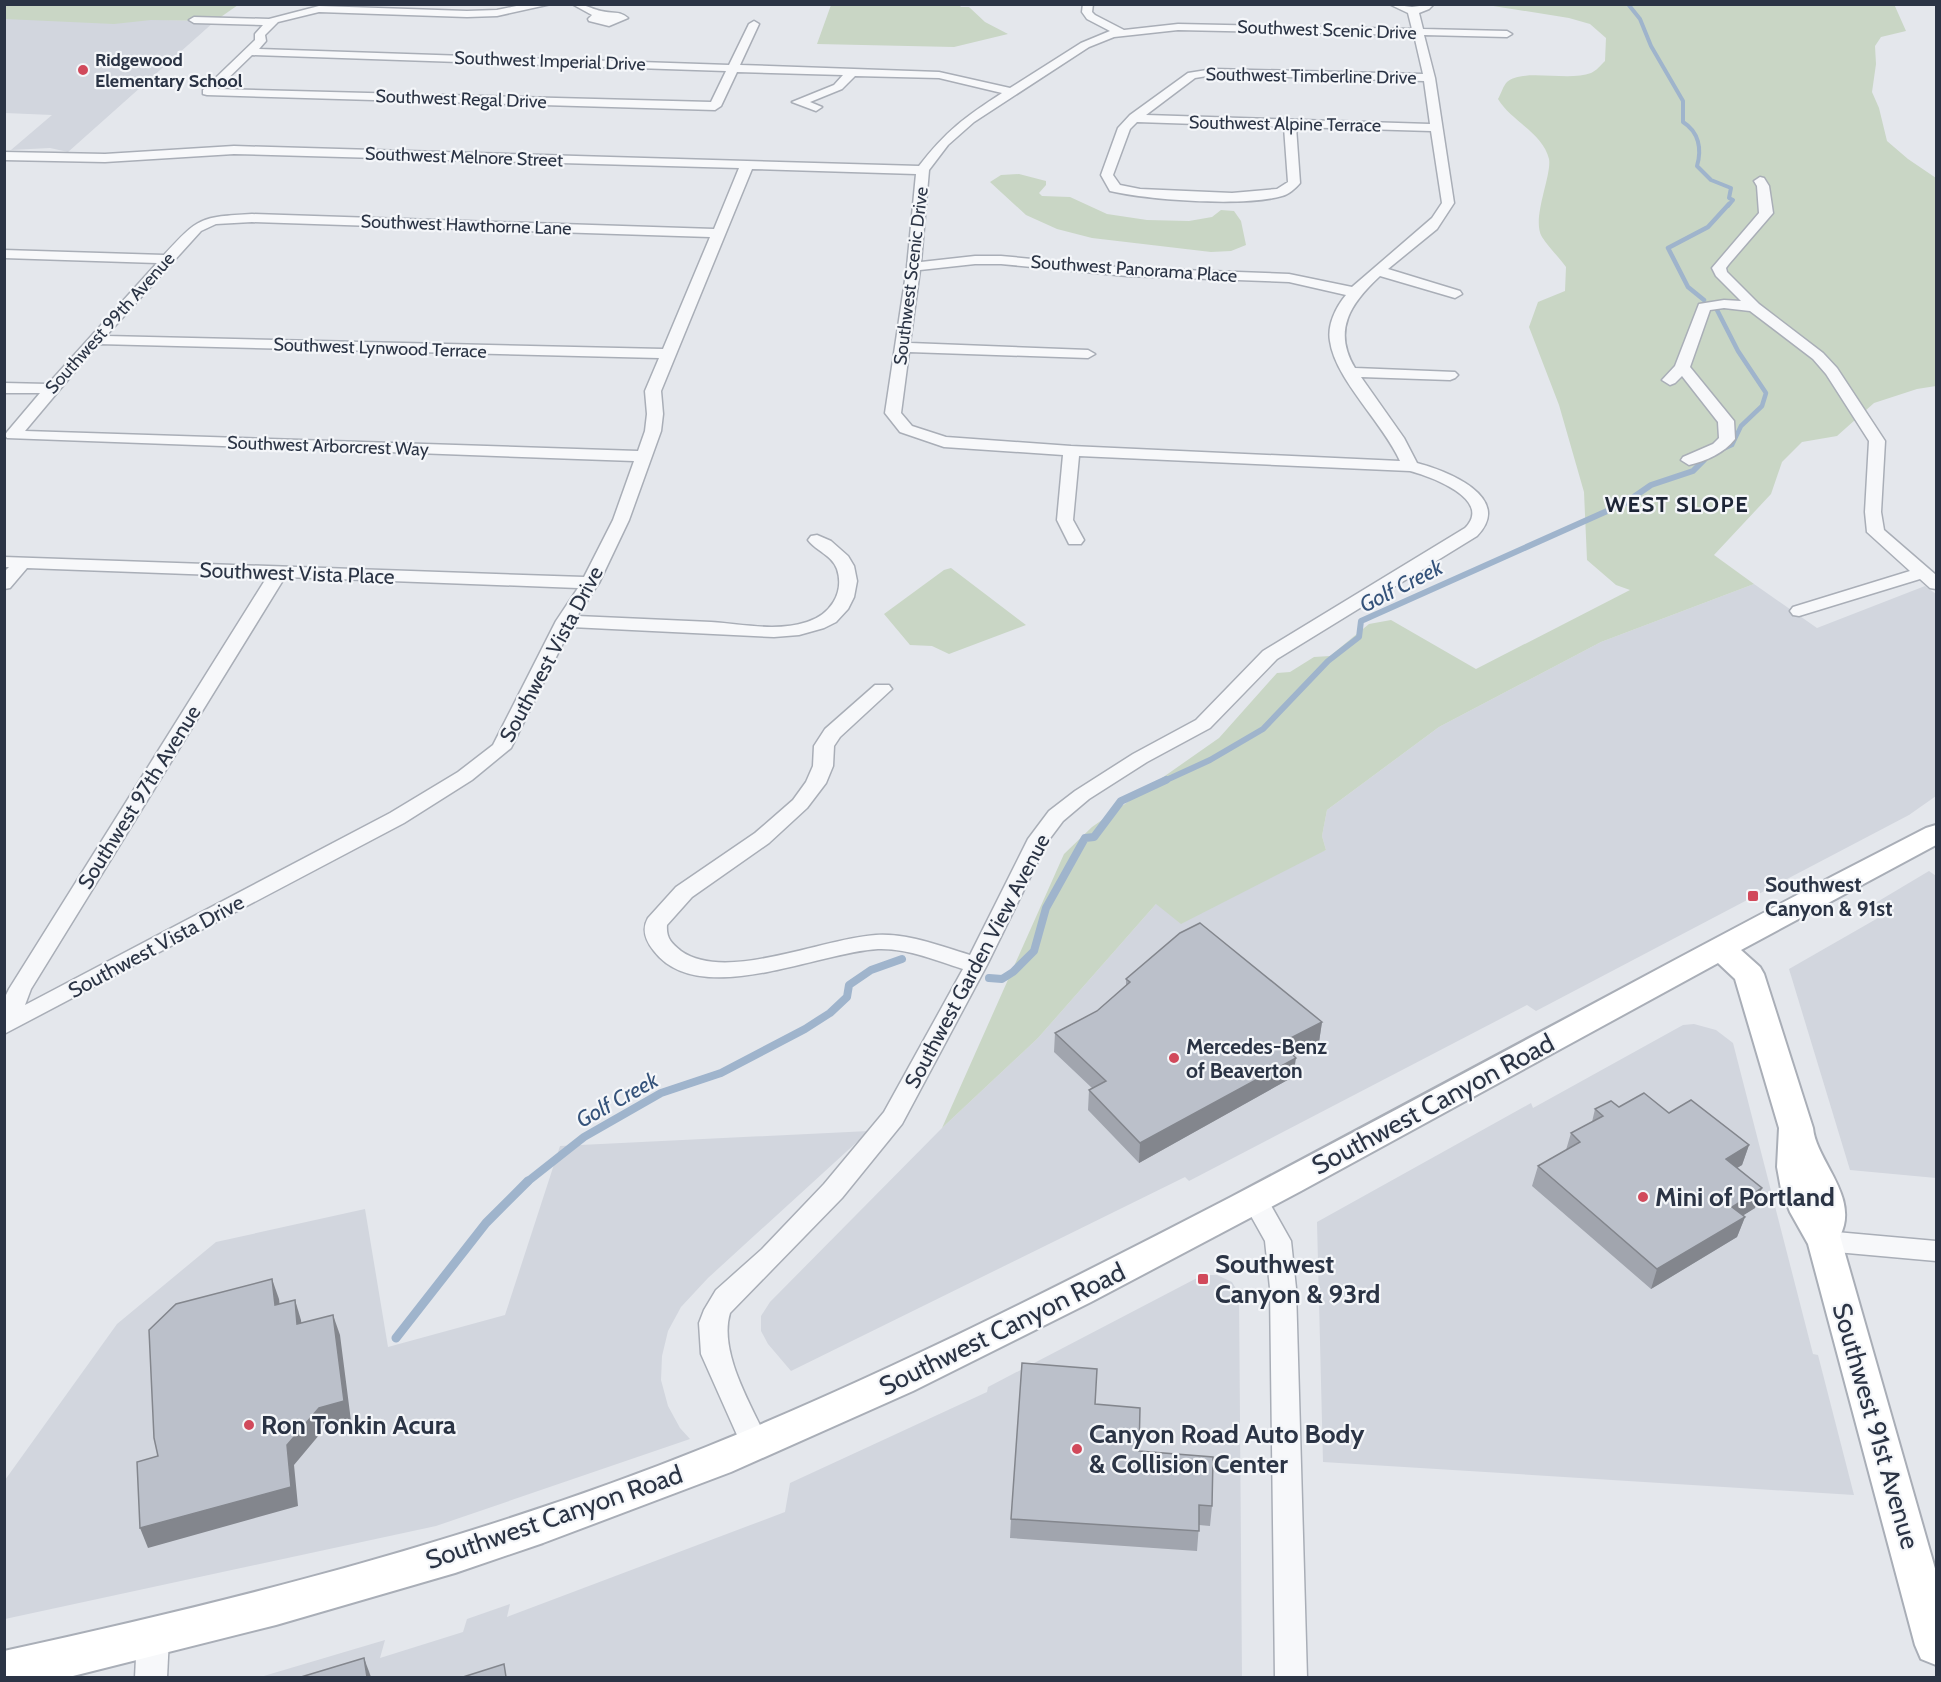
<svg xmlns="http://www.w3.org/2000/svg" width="1941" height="1682" font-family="Cabin,sans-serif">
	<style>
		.built { fill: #d2d6de }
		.green { fill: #c9d6c5 }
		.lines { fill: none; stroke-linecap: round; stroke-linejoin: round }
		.stream-far4 { stroke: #9fb4cc; stroke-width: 4 }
		.stream-far3 { stroke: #9fb4cc; stroke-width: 4.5 }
		.stream-far2 { stroke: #9fb4cc; stroke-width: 6 }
		.stream-far1 { stroke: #9fb4cc; stroke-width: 8 }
		.stream { stroke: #9fb4cc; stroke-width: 9 }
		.street-casing { stroke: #a9aeb7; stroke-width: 3 }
		.secondary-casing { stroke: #a9aeb7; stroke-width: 4 }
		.street { fill: #f7f8fa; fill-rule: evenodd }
		.secondary { fill: #fff; fill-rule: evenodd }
		.wall { fill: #a1a5ae }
		.shaded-wall { fill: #83868d }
		.building { fill: #bbc0ca; stroke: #83868d; stroke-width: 1.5 }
		.poi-dot { fill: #d1495b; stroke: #f4f6f9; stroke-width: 2 }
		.labels { text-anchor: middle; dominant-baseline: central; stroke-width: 4.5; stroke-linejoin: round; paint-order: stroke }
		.far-street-label { font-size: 18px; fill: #2b3445; stroke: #f4f6f9 }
		.far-poi-label { font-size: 18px; font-weight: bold; fill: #2b3445; stroke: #f4f6f9; text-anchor: start }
		.street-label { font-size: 21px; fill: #2b3445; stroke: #f4f6f9 }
		.poi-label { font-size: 21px; font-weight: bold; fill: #2b3445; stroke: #f4f6f9; text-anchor: start }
		.far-district-label { font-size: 22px; font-weight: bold; letter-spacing: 1.5px; fill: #1d2536; stroke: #f4f6f9 }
		.water-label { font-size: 22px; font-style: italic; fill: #34527a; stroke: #f4f6f9 }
		.near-street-label { font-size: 26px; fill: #2b3445; stroke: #f4f6f9 }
		.near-poi-label { font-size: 26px; font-weight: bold; fill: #2b3445; stroke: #f4f6f9; text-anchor: start }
	</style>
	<rect width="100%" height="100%" fill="#e4e7ec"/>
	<g class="built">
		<path d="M5 17 215 21 68 152 50 148 11 150 52 115 5 113Z"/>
		<path d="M1754 584 1817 628 1925 586 1936 594V796L1909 815 1536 1011 1527 1005 1189 1181 1185 1177 791 1371 768 1344 761 1331V1316L770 1302 942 1128 1038 1038 1156 904 1326 850 1322 836 1327 810 1439 727 1601 642Z"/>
		<path d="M1929 871 1936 876V1178L1850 1170 1789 969 1878 918 1872 905Z"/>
		<path d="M1694 1024 1716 1030 1733 1043 1813 1354 1818 1355 1854 1495 1323 1462 1317 1222 1531 1103 1533 1108 1683 1025Z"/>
		<path d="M869 1131 708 1278 681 1307 668 1331 662 1356 661 1380 668 1406 680 1428 690 1439 436 1526 5 1619V1480L117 1324 216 1242 365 1209 388 1347 505 1315 560 1146Z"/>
		<path d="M1209 1275H1217L1232 1282 1239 1294 1242 1677 257 1678 385 1640 380 1658 463 1632 467 1619 510 1604 507 1617 785 1512 790 1483 987 1392 988 1387 1197 1278Z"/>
	</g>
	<g class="green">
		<path d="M1894 4 1906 31 1881 37 1875 46 1876 64 1872 92 1879 108 1887 141 1908 159 1936 178V386L1917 389 1874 403 1837 436 1802 442 1782 462 1771 494 1714 555 1754 584 1601 642 1439 727 1327 810 1322 836 1326 850 1181 924 1156 904 1038 1038 942 1128 1064 854 1092 827 1219 738 1277 673 1290 672 1314 657 1330 656 1369 624 1391 620 1476 669 1630 590 1616 585 1587 560 1584 492 1559 405 1529 327 1538 302 1565 291 1566 267C1559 257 1549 248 1542 237 1531 219 1552 176 1549 159 1543 133 1511 121 1498 99 1501 94 1503 86 1507 82 1522 68 1569 82 1591 73 1596 71 1601 65 1605 61L1606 38 1590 24 1569 18 1487 5Z"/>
		<path d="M5 5H238L215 21 151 20 114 24 5 19Z"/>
		<path d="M831 5H959L961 7H969L985 22 1008 34 954 47 817 44Z"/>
		<path d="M1019 174 1046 181V185L1039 193 1042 196 1070 197 1107 214 1147 220 1189 221 1212 217 1221 210 1234 211 1241 221 1246 245 1231 251 1211 252 1092 238 1057 229 1026 215 990 182 1001 175Z"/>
		<path d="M951 568 1026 625 949 654 932 646 910 645 884 614 944 570Z"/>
	</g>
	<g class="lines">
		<path class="stream-far4" d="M1628 4 1640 19 1651 46 1683 101V122C1699 132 1702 149 1697 166L1711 180 1731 188 1729 198 1733 200 1728 206"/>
		<g class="stream-far3">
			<path d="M1704 300 1688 287 1668 248 1708 227 1729 204"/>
			<path d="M1717 310 1738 351 1766 393 1762 406 1741 426 1732 445 1721 450"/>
			<path d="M1702 462 1706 458"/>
		</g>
		<path class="stream-far2" d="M1162 782 1210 760 1263 729 1328 661 1359 637 1361 621 1625 503 1651 485 1693 471 1704 460"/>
		<g class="stream-far1">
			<path d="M989 978 1002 979 1013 972 1034 951 1046 908 1085 838 1094 837 1121 801 1166 780"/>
			<path d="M527 1182 584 1137 661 1093 721 1073 805 1029 830 1013 847 997 849 985 871 970 902 959"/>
		</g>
		<path class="stream" d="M396 1338 486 1223 528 1181"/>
		<defs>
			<g id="street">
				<path d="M526 4H551L497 16 467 17 319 12 278 22 265 35 266 41 259 49 729 65 749 24 754 21 759 24 740 65 939 72 1010 88 1081 43 1110 31 1087 19 1082 12 1083 4H1093L1092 12 1095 15 1124 30 1178 24 1412 29 1408 13 1389 4 1412 7 1434 4 1429 9 1419 13 1423 29 1507 31 1512 34 1507 37 1424 35 1435 78 1454 203 1437 229 1388 269 1460 291 1462 294 1455 298 1380 276C1351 303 1332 330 1355 368L1455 372 1458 375 1455 378 1450 380 1361 377 1404 438 1417 463C1445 470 1515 497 1477 536L1277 659 1210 728 1147 762 1089 799 1063 821 1048 841 987 965 902 1124 842 1198 730 1313C718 1353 753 1408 769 1444L765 1453 755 1456 745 1453 701 1354 699 1323 704 1310 716 1290 762 1249 824 1184 884 1112 963 969C935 960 907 948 878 949 818 952 699 1010 654 951 646 941 641 930 648 918L676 887 755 833 793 800 806 782 813 766 814 746 825 729 875 685H889L892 689 840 737 834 746 833 766 826 783 807 808 769 843 692 897 667 925C666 938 671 943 681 951 726 983 823 938 876 935 908 933 940 946 970 955L1028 839 1049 811 1075 791 1133 754 1196 720 1263 651 1465 528C1494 499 1429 476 1410 471L1079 456 1073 520 1084 540 1081 544H1069L1057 520 1063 455 944 447 900 432 885 413 907 267 916 174 752 169 661 391 663 414 661 431 629 520 599 583 577 616C622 618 666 620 711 622 742 624 777 632 807 622 830 615 845 593 837 569 832 555 816 551 808 540L811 536 817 535 831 541 848 556 854 566 857 581 854 597 848 609 836 622 824 628 799 635 774 637 571 627 511 748 472 780 404 823 4 1034V999L9 989 267 577 27 568 10 588 4 589V572L9 567H4V557L584 577 613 520 634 461 7 438 5 435 7 432 40 393H4V383L48 384 157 263 4 258V250L164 255C199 217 200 217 252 214L714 229 739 168 234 154 105 162 4 160V152L105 154 234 146 919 166C946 131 965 117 1002 93L939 78 855 76 842 89 810 102 822 107 816 111 792 102 834 85 843 75 737 72 721 106 715 110 207 95 203 94V90L255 40V34L263 25 194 23 189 20 194 17 269 19 319 6 467 11 497 10ZM1178 30 1414 35 1423 74 1213 69 1188 73 1130 115 1118 128 1101 175 1110 191C1148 200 1245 207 1282 196 1288 195 1296 188 1300 183L1296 127 1431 131 1442 203 1432 218 1352 287 1289 274 1127 268 1001 256H975L921 262 929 170 948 145 974 122 1089 47 1114 37ZM252 55 726 71 711 102 217 89ZM1213 75 1424 81 1430 124 1146 115 1195 78ZM1137 122 1284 127 1288 182 1277 189 1232 193 1140 189 1120 185 1113 175 1130 129ZM252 222 710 237 663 349 106 336 201 231 216 224ZM975 264H1001L1127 276 1289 282 1346 295C1336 307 1327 325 1330 341 1335 379 1383 423 1400 461L1071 446 946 437 912 426 901 413 909 352 1088 358 1095 354 1088 350 910 343 920 270ZM98 344 659 358 645 391 647 414 645 431 638 451 25 431ZM285 577 578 588 556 621 493 745 458 772 390 813 25 1005 31 989Z"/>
				<path d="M572 4C587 4 588 8 601 11 611 14 619 10 628 18L609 26 589 21 588 19 592 15Z"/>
				<path d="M1760 177 1764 178 1769 186 1773 213 1729 264 1726 268 1727 272 1759 304 1823 353 1837 368 1885 441 1881 512 1884 530 1936 575V589L1930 588 1920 579 1799 616 1793 615 1790 611 1793 607 1910 571 1867 532 1865 512 1869 441 1826 374 1813 359 1750 311 1724 308 1710 310 1690 367 1734 421 1735 439C1724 453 1706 461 1689 465L1681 460 1683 457 1713 444 1719 438 1718 422 1682 376 1675 383 1670 385 1662 380 1675 366 1699 304 1724 300 1741 301 1716 276 1712 268 1759 213 1757 186 1754 181Z"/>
				<path d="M1255 1190 1264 1193 1291 1241 1296 1288 1307 1678H1275L1270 1288 1265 1241 1242 1200 1246 1193Z"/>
				<path d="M1825 1231 1936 1241V1261L1825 1251 1816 1248 1812 1241 1816 1234Z"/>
				<path d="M153 1623 164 1627 169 1637 167 1678H135L137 1637 142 1627Z"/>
			</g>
			<path id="secondary" d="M1936 825V845L1741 950 1760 967 1764 974 1813 1128C1816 1161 1860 1197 1840 1236L1936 1572V1665L1921 1659 1915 1645 1808 1244 1790 1212 1781 1189 1777 1167 1779 1128 1735 979 1718 963 1301 1191 1091 1302 913 1391 731 1472 543 1543 455 1573 276 1625 65 1678H4V1651C243 1599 480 1538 706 1447 886 1374 1059 1286 1231 1197 1433 1091 1632 982 1833 876L1926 828Z"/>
		</defs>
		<use href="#street" class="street-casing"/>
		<use href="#secondary" class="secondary-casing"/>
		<use href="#street" class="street"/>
		<use href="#secondary" class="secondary"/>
	</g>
	<g class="wall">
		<path d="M1126 979 1322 1022 1319 1042 1293 1055V1077L1139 1163 1088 1110 1089 1090 1092 1088 1054 1052 1055 1033 1097 1011 1126 986Z"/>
		<path d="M1619 1107 1669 1113 1749 1145 1742 1165 1737 1168 1755 1208 1743 1215 1745 1217 1737 1237 1651 1289 1532 1186 1538 1166 1566 1150 1571 1133 1592 1122 1595 1109Z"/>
		<path d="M1095 1404 1139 1451 1212 1506 1210 1526 1199 1525 1197 1551 1010 1538 1011 1519Z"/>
	</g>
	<g class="shaded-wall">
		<path d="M1322 1022 1319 1042 1279 1063 1281 1043Z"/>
		<path d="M1296 1058 1293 1077 1139 1163 1140 1143Z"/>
		<path d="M1749 1145 1742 1165 1719 1179 1726 1159Z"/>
		<path d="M1762 1188 1755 1208 1725 1227 1732 1207Z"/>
		<path d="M1745 1217 1737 1237 1651 1289 1657 1269Z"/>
		<path d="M272 1279 279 1299 282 1325 275 1305Z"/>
		<path d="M295 1300 301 1320 304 1344 297 1324Z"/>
		<path d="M333 1315 340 1335 351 1421 325 1428 294 1465 298 1506 148 1548 140 1528 287 1445Z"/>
		<path d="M364 1658 371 1677H367Z"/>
	</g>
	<g class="building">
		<path d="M1200 923 1322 1022 1281 1043 1296 1058 1140 1143 1089 1090 1106 1081 1055 1033 1097 1011 1130 982 1126 979 1180 933Z"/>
		<path d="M1644 1093 1669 1113 1691 1100 1749 1145 1726 1159 1762 1188 1732 1207 1745 1217 1657 1269 1538 1166 1580 1142 1571 1133 1603 1116 1595 1109 1611 1101 1619 1107Z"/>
		<path d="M272 1279 275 1305 295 1300 297 1324 333 1315 344 1401 319 1408 287 1445 291 1487 140 1528 137 1462 158 1456 154 1438 149 1330 176 1304Z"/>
		<path d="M1022 1363 1097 1369 1095 1404 1140 1408 1139 1451 1213 1457 1212 1506 1199 1505V1531L1011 1519Z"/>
		<path d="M364 1658 367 1677H301Z"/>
		<path d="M504 1664 506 1677H463Z"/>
	</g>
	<g class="poi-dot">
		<circle cx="83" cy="70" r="6"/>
		<rect x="1747" y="890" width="12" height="12" rx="3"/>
		<circle cx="1174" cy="1058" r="6"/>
		<circle cx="1643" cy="1197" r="6"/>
		<rect x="1197" y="1273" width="12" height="12" rx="3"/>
		<circle cx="249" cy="1425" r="6"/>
		<circle cx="1077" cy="1449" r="6"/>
	</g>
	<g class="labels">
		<g class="far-street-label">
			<text transform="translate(1327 30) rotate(2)">Southwest Scenic Drive</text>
			<text transform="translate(550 61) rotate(2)">Southwest Imperial Drive</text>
			<text transform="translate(1311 76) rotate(1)">Southwest Timberline Drive</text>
			<text transform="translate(461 99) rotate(2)">Southwest Regal Drive</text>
			<text transform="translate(1285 124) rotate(1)">Southwest Alpine Terrace</text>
			<text transform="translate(464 157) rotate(2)">Southwest Melnore Street</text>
			<text transform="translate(466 225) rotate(2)">Southwest Hawthorne Lane</text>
			<text transform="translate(1134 269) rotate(4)">Southwest Panorama Place</text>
			<text transform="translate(911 276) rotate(-83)">Southwest Scenic Drive</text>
			<text transform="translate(110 323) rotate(-48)">Southwest 99th Avenue</text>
			<text transform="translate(380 348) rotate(2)">Southwest Lynwood Terrace</text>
			<text transform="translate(328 446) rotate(2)">Southwest Arborcrest Way</text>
		</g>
		<g class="far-poi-label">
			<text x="95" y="60">Ridgewood<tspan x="95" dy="21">Elementary School</tspan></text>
		</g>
		<g class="street-label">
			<text transform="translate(297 573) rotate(2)">Southwest Vista Place</text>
			<text transform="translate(551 654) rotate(-62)">Southwest Vista Drive</text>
			<text transform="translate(139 797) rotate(-58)">Southwest 97th Avenue</text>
			<text transform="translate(156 946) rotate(-28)">Southwest Vista Drive</text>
			<text transform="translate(977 961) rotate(-62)">Southwest Garden View Avenue</text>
		</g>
		<g class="poi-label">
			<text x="1765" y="884">Southwest<tspan x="1765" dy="24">Canyon &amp; 91st</tspan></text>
			<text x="1186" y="1046">Mercedes-Benz<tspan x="1186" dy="24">of Beaverton</tspan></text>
		</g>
		<g class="far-district-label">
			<text x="1677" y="504">WEST SLOPE</text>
		</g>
		<g class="water-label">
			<text transform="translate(1401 586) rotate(-27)">Golf Creek</text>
			<text transform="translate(617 1100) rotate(-29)">Golf Creek</text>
		</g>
		<g class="near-street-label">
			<text transform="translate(1433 1104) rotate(-28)">Southwest Canyon Road</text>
			<text transform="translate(1002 1329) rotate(-26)">Southwest Canyon Road</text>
			<text transform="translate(1876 1426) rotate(74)">Southwest 91st Avenue</text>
			<text transform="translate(554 1517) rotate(-19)">Southwest Canyon Road</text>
		</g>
		<g class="near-poi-label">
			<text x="1655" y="1197">Mini of Portland</text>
			<text x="1215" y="1264">Southwest<tspan x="1215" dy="30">Canyon &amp; 93rd</tspan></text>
			<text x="261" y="1425">Ron Tonkin Acura</text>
			<text x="1089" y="1434">Canyon Road Auto Body<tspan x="1089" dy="30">&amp; Collision Center</tspan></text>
		</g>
	</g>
	<rect width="1941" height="1682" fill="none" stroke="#2b3445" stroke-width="12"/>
</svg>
